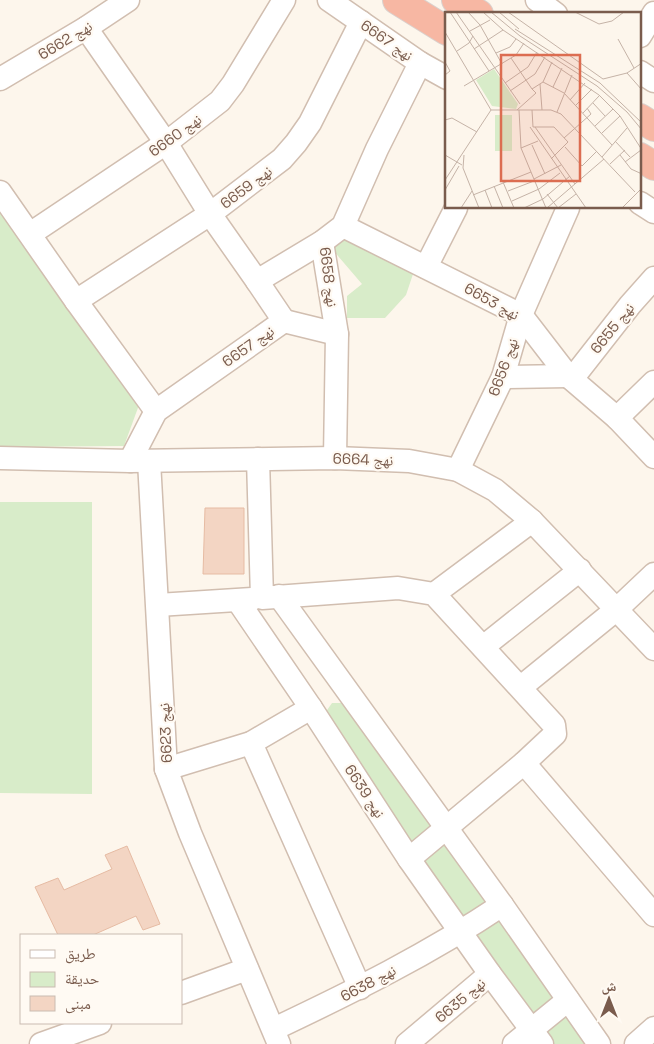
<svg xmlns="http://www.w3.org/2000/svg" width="654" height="1044" font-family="'Space Grotesk','Noto Naskh Arabic',sans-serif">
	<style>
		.green { fill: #d8ecc9 }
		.building { fill: #f3d5c3; stroke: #e6bba3 }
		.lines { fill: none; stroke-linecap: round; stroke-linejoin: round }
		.minor-casing { stroke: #d1beb0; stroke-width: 25 }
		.highway-casing { stroke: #dad1cd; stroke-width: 30 }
		.minor { stroke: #fff; stroke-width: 22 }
		.highway { stroke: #f7b7a3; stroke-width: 28 }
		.labels { text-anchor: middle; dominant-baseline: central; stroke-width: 4.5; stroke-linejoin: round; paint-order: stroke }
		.street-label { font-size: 15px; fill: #7a5c4d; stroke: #fffaf3 }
		.inset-road { fill: none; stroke: #c5b3a7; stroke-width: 1 }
		.view { fill: #dc6d51; fill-opacity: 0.15; stroke: #dc6d51; stroke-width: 2.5 }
		.inset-edge { fill: none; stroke: #7a5c4d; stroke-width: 2.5 }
	</style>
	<rect width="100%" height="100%" fill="#fdf6ec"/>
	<g class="green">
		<path d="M0 209 139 405 124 446 0 447Z"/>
		<path d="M345 239 413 274 406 295 385 318H347V296L362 284 332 249Z"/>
		<path d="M0 502H92V794L0 793Z"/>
		<path d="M332 703H342L355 708 439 826 411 850 325 713Z"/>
		<path d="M445 836 489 899 460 919 417 859Z"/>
		<path d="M496 910 557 997 530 1020 467 930Z"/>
		<path d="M565 1009 591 1044H548L539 1032Z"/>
	</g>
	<g class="building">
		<path d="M205 508H244V574H203Z"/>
		<path d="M127 846 160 924 143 930 136 916 93 935H58L35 887 58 878 64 890 112 869 105 855Z"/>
	</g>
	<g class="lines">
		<defs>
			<g id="minor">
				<path d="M329 0 420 63 447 78"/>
				<path d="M537 0 556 14"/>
				<path d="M86 28 166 143 210 214 257 281"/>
				<path d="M640 36 654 13"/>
				<path d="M640 72 654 81"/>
				<path d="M0 79 86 28 128 0"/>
				<path d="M0 192 76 301 156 411"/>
				<path d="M640 203 654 212"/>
				<path d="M343 226 521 315 568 376 617 418 654 457"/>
				<path d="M30 234 166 143 220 101 233 84 284 0"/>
				<path d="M322 242 337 334 335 458"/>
				<path d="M426 267 456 208"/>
				<path d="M76 301 210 214 282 159 296 143 310 123 361 22"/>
				<path d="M284 321 337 334"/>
				<path d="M503 377 568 376"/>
				<path d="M572 379 630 305 654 278"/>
				<path d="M617 418 654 382"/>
				<path d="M0 458 130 461 335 458 409 461 458 470 495 490 532 521 654 649"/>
				<path d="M258 459 262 598 398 588 434 594 554 725 555 734 524 763 409 859"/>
				<path d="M130 461 156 411 284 321 257 281 322 242 343 226 377 149 420 63"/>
				<path d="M149 461 166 769 190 833 279 1044"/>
				<path d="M458 470 503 377 521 315 568 208"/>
				<path d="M434 594 532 521"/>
				<path d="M279 596 502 905 599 1044"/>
				<path d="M238 601 311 708 409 859 490 974 542 1044"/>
				<path d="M158 605 252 599"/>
				<path d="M483 647 580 570"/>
				<path d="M521 687 617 609 654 574"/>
				<path d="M251 743 360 988"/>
				<path d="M524 763 654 915"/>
				<path d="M166 769 251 743 311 708"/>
				<path d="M181 993 247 969"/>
				<path d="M274 1029C352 992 429 954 502 905"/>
				<path d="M41 1044 100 1023"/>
				<path d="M407 1044 490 974"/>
				<path d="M514 1044 568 1000"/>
				<path d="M636 1044 654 1028"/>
			</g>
			<g id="highway">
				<path d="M397 0 447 31"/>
				<path d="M456 0 479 14"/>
				<path d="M640 118 654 127"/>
				<path d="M640 157 654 166"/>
			</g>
		</defs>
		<use href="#minor" class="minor-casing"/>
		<use href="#highway" class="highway-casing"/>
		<use href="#minor" class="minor"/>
		<use href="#highway" class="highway"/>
	</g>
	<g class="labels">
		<g class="street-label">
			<text transform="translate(65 40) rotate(-31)">نهج 6662</text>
			<text transform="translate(387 40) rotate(35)">نهج 6667</text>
			<text transform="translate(175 135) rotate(-36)">نهج 6660</text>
			<text transform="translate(246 187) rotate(-37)">نهج 6659</text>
			<text transform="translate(329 277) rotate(83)">نهج 6658</text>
			<text transform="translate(492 301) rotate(29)">نهج 6653</text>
			<text transform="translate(612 328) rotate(-51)">نهج 6655</text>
			<text transform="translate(248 346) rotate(-35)">نهج 6657</text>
			<text transform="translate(503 367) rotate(-70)">نهج 6656</text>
			<text transform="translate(363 459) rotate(2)">نهج 6664</text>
			<text transform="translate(165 733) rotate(-93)">نهج 6623</text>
			<text transform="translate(365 791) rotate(57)">نهج 6639</text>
			<text transform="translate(368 983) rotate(-28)">نهج 6638</text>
			<text transform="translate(460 1000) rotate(-40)">نهج 6635</text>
		</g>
	</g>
	<g transform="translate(445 12)">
		<rect width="196" height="196" fill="#fdf6ec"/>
		<path d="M49 57 73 92 71 97 47 94 31 68ZM50 103H67V139H50Z" fill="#d8ecc9"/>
		<path class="inset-road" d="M5 0 44 59M11 0 75 92M23 0 35 13 57 52M38 0 58 18 154 83 175 104 197 138M46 0 75 24 152 74 182 100 197 118M54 0 74 17M63 0 158 67 182 61 197 51M130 0 154 12 167 9 179 0M70 17 155 71 197 111M25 19 45 8M0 20 46 98 0 168M173 27 189 56M29 37 58 18M12 39 24 31 28 24M51 41 65 35 71 27M66 46 87 77M0 50 5 59 0 63M182 61 197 78M98 70 119 81 167 133M60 71 83 55 92 40M95 72 97 98M19 74 71 43 79 31M108 75 117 56M65 79 90 62 100 45M125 88 140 71M148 91 160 104M131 93 147 77M46 98H106L116 102 190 180M72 98 91 81 87 77 98 70 107 50M74 98 76 136 101 196M87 98 88 115H109L123 130 106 147M112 100 127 63M138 101 154 84M0 108 7 106 32 120M150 114 168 97M85 115 141 196M90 115 130 172M157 121 175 104M119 126 146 102 142 96M170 129 185 145M87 133 100 162M120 135 137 154 152 139M76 136 93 129M0 143 17 153M19 143 18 156 34 196M175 143 186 157 197 162M157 145 182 116M180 150 196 138M165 152 180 138M89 167 116 153M58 170 69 196M49 174 58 196M0 178 14 154M40 178 47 196M63 179 89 169M102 182 113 196M28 183 86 160M67 189 94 177 115 161M16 196 27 179M79 196 98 187 125 164M102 196 159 147M113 196 131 182M177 196 197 176"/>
		<path class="view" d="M56 43H135V169H56Z"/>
		<rect width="196" height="196" class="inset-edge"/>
	</g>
	<rect x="20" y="934" width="162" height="90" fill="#fffaf3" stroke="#cabbb1"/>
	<rect x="30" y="950" width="25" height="8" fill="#ffffff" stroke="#cabbb1"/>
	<text x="65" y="959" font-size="15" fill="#7a5c4d">طريق</text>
	<rect x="30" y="972" width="25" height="15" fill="#d8ecc9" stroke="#cabbb1"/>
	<text x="65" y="984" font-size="15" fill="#7a5c4d">حديقة</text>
	<rect x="30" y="996" width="25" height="15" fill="#f3d5c3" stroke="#cabbb1"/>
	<text x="65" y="1009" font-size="15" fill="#7a5c4d">مبنى</text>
	<g transform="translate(609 999)" stroke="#fffaf3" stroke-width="4" paint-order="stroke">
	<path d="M0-4L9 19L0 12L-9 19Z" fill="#7a5c4d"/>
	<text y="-8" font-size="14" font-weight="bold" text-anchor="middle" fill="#7a5c4d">ش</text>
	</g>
</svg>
